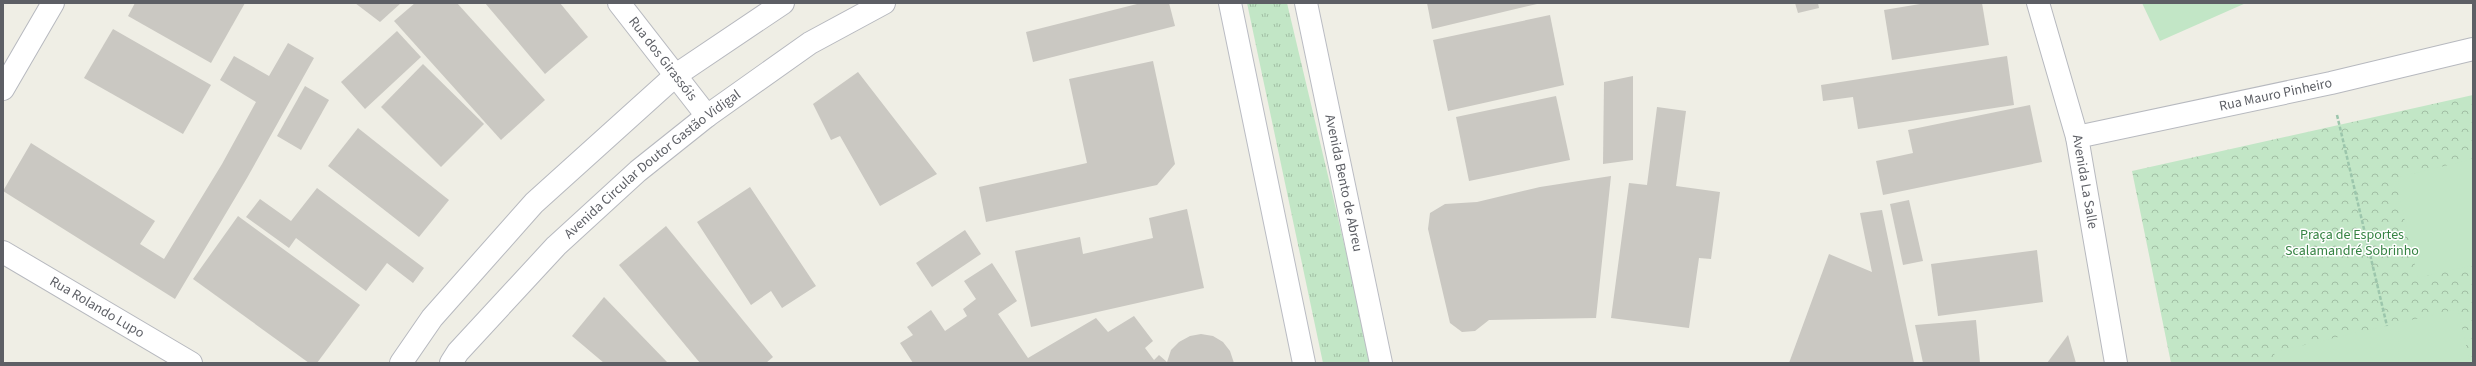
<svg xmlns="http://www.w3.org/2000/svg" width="2476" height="366" font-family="'Source Sans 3',sans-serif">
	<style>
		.grass { fill: url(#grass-tufts) }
		.park { fill: url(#park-crowns) }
		.pitch { fill: #c2e6c6 }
		.building { fill: #cac8c2 }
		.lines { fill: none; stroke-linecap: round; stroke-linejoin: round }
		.minor-casing { stroke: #b7b9bf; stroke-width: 24 }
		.secondary-casing { stroke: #babcc3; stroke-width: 24 }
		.path { stroke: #9cc6ac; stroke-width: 2.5; stroke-dasharray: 4 2; stroke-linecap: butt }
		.minor { stroke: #fff; stroke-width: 22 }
		.secondary { stroke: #fff; stroke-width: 22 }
		.labels { text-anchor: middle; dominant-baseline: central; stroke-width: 3; stroke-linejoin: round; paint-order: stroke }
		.street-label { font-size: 14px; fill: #5d5f65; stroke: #fff }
		.park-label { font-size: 14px; fill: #368343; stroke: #fff }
	</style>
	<defs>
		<pattern id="grass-tufts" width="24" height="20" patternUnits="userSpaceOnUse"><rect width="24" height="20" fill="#c2e6c6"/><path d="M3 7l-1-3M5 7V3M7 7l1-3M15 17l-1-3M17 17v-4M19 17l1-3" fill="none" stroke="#a1bea4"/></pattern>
		<pattern id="park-crowns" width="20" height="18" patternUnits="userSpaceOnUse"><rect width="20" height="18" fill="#c2e6c6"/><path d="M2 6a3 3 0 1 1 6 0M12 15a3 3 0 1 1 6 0" fill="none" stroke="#a1bea4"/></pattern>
	</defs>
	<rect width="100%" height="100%" fill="#efeee5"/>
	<path class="grass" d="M1247 3H1287L1371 357 1369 363H1323Z"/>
	<path class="park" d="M2473 95V363H2171L2132 171Z"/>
	<g class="pitch">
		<path d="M2142 3H2246L2160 41Z"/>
		<path d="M2473 159V265L2418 278 2395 178Z"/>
		<path d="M2458 309 2470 363H2276L2274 352Z"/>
	</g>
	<g class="building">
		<path d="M135 3H245L211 63 128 16Z"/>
		<path d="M355 3H401L380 22Z"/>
		<path d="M415 3H457L545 100 501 140 394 21Z"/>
		<path d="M485 3H560L588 37 545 74Z"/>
		<path d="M1141 3H1169L1175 26 1033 62 1026 32Z"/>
		<path d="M1427 3H1537V4L1432 29Z"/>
		<path d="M1795 3H1818L1819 8 1798 13Z"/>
		<path d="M1926 3H1982L1989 45 1892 60 1884 10Z"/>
		<path d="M1550 15 1564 85 1448 111 1433 40Z"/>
		<path d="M113 29 211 85 183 134 84 78Z"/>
		<path d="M397 31 421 57 365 109 341 82Z"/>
		<path d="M288 43 314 58 247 178 175 299 3 191 31 143 155 221 140 244 164 259 222 164 256 102 220 80 234 56 269 76Z"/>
		<path d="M2007 56 2014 105 1858 129 1853 97 1823 101 1821 85Z"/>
		<path d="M1153 61 1175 164 1157 185 986 222 979 187 1087 163 1069 79Z"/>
		<path d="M423 64 484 124 441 167 381 107Z"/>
		<path d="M858 72 937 174 880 206 840 136 831 140 813 104Z"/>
		<path d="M1633 76V160L1603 164 1604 82Z"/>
		<path d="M305 86 329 100 301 150 277 136Z"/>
		<path d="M1556 96 1570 160 1469 181 1456 117Z"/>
		<path d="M2030 105 2042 162 1883 195 1876 161 1913 153 1908 130Z"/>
		<path d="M1657 107 1686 111 1676 186 1720 192 1711 259 1699 258 1689 328 1611 318 1629 183 1647 185Z"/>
		<path d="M358 128 449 200 419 237 328 166Z"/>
		<path d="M1611 176 1596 318 1489 320 1475 331 1462 332 1450 323 1428 229 1430 213 1445 204 1477 202 1540 187Z"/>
		<path d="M750 187 816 286 782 308 771 291 751 305 697 222Z"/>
		<path d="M317 188 424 268 413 283 387 263 366 291 296 238 289 248 246 217 260 199 291 221Z"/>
		<path d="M1909 200 1923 261 1903 265 1890 204Z"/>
		<path d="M1187 209 1204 288 1031 327 1015 251 1080 237 1083 254 1153 238 1149 218Z"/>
		<path d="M1882 210 1914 363H1789L1829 254 1872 272 1860 213Z"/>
		<path d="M238 216 360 305 317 363H309L193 279Z"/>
		<path d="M666 226 773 357 766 363H700L619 265Z"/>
		<path d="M965 230 981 254 932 287 916 263Z"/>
		<path d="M2037 250 2043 302 1938 316 1931 264Z"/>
		<path d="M992 263 1017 301 998 314 1028 358 1096 318 1108 332 1134 316 1153 341 1145 348 1154 360 1159 355 1167 362 1171 350 1179 342 1190 336 1201 334 1213 336 1223 342 1230 351 1234 363H913L900 343 913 335 907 327 931 310 945 331 967 316 963 309 976 299 964 281Z"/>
		<path d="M604 297 668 363H604L572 336Z"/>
		<path d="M1976 320 1980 363H1923L1915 325Z"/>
		<path d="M2068 335 2076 363H2047Z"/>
	</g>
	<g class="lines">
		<defs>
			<g id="minor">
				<path id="s1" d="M619 3 707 116"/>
				<path id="s2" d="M2038 3 2077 137 2116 363"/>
				<path d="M3 89 53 3"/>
				<path id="s3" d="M2077 137 2331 83 2473 49"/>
				<path id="s4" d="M3 252 191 363"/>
				<path d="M401 363 432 318 534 203 676 75 783 3"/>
				<path id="s5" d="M451 363 458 352 556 246 638 171 707 116 810 43 884 3"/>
			</g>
			<g id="secondary">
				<path d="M1230 3 1304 363"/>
				<path id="s6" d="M1306 3 1381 363"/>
			</g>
		</defs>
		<use href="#minor" class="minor-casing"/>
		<use href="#secondary" class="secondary-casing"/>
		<path class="path" d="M2337 115 2387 326"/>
		<use href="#minor" class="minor"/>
		<use href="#secondary" class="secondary"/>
	</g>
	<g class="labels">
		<g class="street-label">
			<text stroke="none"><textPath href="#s1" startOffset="71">Rua dos Girassóis</textPath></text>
			<text stroke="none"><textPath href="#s3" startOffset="203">Rua Mauro Pinheiro</textPath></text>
			<text stroke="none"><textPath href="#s5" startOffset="284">Avenida Circular Doutor Gastão Vidigal</textPath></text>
			<text stroke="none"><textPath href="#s2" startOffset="185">Avenida La Salle</textPath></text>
			<text stroke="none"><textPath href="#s6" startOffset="184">Avenida Bento de Abreu</textPath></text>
			<text stroke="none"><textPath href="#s4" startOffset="109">Rua Rolando Lupo</textPath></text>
		</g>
		<g class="park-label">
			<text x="2352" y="235">Praça de Esportes<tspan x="2352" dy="16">Scalamandré Sobrinho</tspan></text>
		</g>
	</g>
	<rect width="2476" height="366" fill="none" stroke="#5d5f65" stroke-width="8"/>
</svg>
